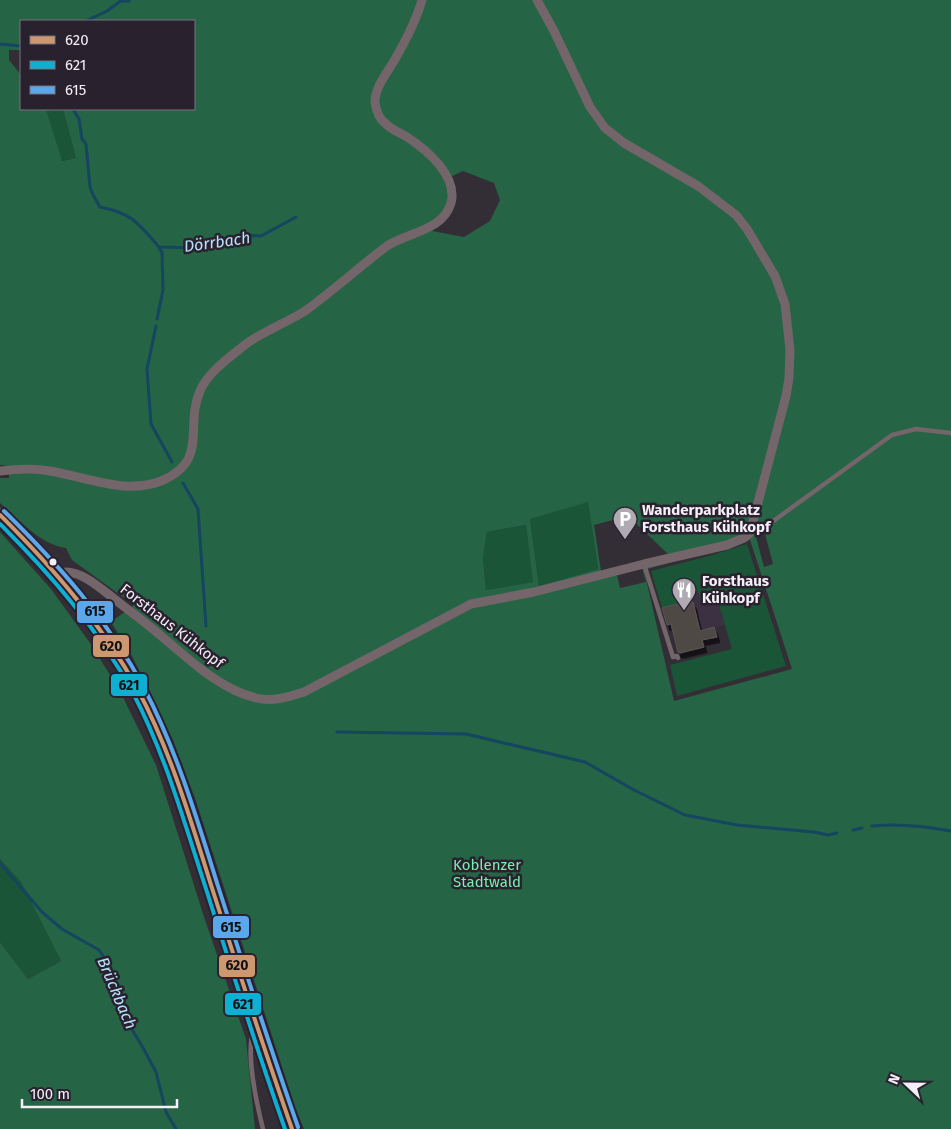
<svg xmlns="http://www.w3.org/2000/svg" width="951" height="1129" font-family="'Fira Sans',sans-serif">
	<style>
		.built { fill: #3c3142 }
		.green { fill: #1a5538 }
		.forest { fill: #256444; fill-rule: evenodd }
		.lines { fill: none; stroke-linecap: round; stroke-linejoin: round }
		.stream { stroke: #154560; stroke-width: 3 }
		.building { fill: #4f4844; stroke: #595556; filter: url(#shadow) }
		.service { stroke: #736569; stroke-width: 4.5 }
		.minor { stroke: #736569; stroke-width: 9 }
		.primary { stroke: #74656c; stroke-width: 14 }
		.bus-1-casing { stroke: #2a212f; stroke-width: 8 }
		.bus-2-casing { stroke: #2a212f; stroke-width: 8 }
		.bus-3-casing { stroke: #2a212f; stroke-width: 8 }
		.bus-1 { stroke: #cd976f; stroke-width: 4 }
		.bus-2 { stroke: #0dafd3; stroke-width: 4 }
		.bus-3 { stroke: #5aa8eb; stroke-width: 4 }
		.bus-dot { fill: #f4eef7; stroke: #2a212f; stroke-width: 2 }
		.labels { text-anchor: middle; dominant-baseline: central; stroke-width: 5; stroke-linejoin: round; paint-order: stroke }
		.poi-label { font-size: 15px; font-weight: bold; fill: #f4eef7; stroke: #2a212f; text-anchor: start }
		.street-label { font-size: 15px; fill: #f4eef7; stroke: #2a212f }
		.park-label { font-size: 15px; fill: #75f2ab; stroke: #2a212f }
		.water-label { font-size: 16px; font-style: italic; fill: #b6e2fe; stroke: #2a212f }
		.line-badge { stroke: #2a212f; stroke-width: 2 }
		.pale-badge-label { font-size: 14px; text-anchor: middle; font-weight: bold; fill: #111 }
	</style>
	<defs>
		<filter id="shadow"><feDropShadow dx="3" dy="5.5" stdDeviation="0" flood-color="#0009"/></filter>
	</defs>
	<rect width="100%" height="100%" fill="#332e36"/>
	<path class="built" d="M698 591 715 595 725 625 687 634 684 620 697 617 693 602 689 603V601L677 604 675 598Z"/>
	<g class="green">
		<path d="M46 109H63L76 158 61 161Z"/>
		<path d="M588 501 598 570 539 586 530 519Z"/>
		<path d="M526 525 534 582 486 590 483 558 487 532Z"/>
		<path d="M747 544 786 666 677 696 670 665 732 649 716 595 700 600 698 591 676 598 677 604 662 608 651 571 709 556Z"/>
		<path d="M0 859 21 882 61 961 28 979 0 942Z"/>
	</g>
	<g class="forest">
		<path d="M0 0H951V1129H304L295 1107 196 801 173 740 132 656 111 622 134 605 72 560 66 548C39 544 20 520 0 503V478H9V466L0 465ZM21 21H194V109H63L76 158 62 161 46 109H21V75L9 60V50H21ZM463 171 494 183 500 200 490 221 464 237 432 231 456 195 452 176ZM588 502 598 569 539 586 530 519ZM628 516 668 554 601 571 594 525ZM526 525 533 582 486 590 483 558 487 532ZM764 530 773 564 764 567 755 533ZM750 540 792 669 674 701 644 570ZM642 568 646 582 620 588 617 575Z"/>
		<path d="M0 532 51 589 90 643 120 691 156 765 205 920 246 1039 255 1129H0V942L28 979 61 961 21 882 0 859Z"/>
	</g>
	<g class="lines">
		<g class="stream">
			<path d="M121 1H129"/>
			<path d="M86 21 107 11 122 0"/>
			<path d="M0 44 21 46"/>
			<path d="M73 109 79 119 82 139 86 144 90 187 93 195 100 207C132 213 139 224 159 247 171 247 184 248 196 247 209 246 224 239 236 241L243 235 261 236 296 217"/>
			<path d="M157 319 163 290 162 252 159 248"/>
			<path d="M156 326 147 369 151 424 172 462"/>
			<path d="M183 483 198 509 206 626"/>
			<path d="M337 732 466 734 585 762 634 790 685 815 737 825 814 832 828 835 837 833"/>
			<path d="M872 826C899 823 925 826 951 831"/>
			<path d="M853 830 862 828"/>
			<path d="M0 863 42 912 62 929 99 950 108 963 123 1015 142 1046 156 1072 166 1112 176 1129"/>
		</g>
	</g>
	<path class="building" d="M689 601V603L693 602 700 631 714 627 717 637 702 640 704 647 680 653 678 652 671 624 667 625 662 608Z"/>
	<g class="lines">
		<g class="service">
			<path d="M751 532 765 527 892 435 916 429 951 433"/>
			<path d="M644 564 673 657 677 656 678 658"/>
			<path d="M254 1029C245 1051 257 1105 263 1129"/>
		</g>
		<g class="minor">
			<path d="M0 471C16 469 34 468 50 471 86 477 125 495 161 481 210 460 184 428 200 391 208 372 230 357 246 344 264 331 286 323 305 311 333 291 359 267 387 246 408 232 443 231 451 203 458 176 427 150 407 137 400 133 392 130 386 124 379 119 376 110 375 102 375 87 387 73 394 61 405 42 416 21 422 0"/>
			<path d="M59 578 66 572C82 572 99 587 112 597 128 610 145 622 160 635 188 658 219 689 256 698 273 702 288 697 304 692L471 604 534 592 644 564 727 545 744 538 750 533 786 396 789 378 790 350 785 304 775 276 747 229 736 215 698 186 624 143 605 128 590 107 554 31 537 0"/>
		</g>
		<path class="primary" d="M0 515C53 567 103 625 138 690 171 752 191 821 212 888 238 969 263 1049 292 1129"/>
		<defs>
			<path id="bus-1" d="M0 515C53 568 102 624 138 690 171 752 191 821 212 888 238 969 264 1049 292 1129"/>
			<path id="bus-2" d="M0 524C51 575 99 630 133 693 166 756 185 825 207 892 232 971 257 1050 285 1129"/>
			<path id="bus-3" d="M4 511C58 564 109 621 144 688 177 751 197 819 218 886 244 967 270 1047 298 1127"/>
		</defs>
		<use href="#bus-1" class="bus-1-casing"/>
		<use href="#bus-2" class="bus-2-casing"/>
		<use href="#bus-3" class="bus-3-casing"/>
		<use href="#bus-1" class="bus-1"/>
		<use href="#bus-2" class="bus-2"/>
		<use href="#bus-3" class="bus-3"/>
	</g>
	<defs>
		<symbol id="parking-pin" viewBox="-11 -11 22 30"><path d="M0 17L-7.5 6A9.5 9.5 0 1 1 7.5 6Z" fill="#b0abb3" stroke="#2a212f"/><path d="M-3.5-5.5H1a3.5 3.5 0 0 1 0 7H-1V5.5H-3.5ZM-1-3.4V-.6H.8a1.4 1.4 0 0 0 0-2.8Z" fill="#fff"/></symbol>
		<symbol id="restaurant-pin" viewBox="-11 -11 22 30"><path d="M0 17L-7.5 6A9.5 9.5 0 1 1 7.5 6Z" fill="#b0abb3" stroke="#2a212f"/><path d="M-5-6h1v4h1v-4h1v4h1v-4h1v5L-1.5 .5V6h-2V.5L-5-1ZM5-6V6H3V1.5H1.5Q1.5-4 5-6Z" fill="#fff"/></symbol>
	</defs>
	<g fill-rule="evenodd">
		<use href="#parking-pin" x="611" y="505" width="28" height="38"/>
		<use href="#restaurant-pin" x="670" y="576" width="28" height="38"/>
	</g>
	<circle class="bus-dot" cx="53" cy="562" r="4.5"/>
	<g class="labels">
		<g class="poi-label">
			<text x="642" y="510">Wanderparkplatz<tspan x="642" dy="17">Forsthaus Kühkopf</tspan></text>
			<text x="702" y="581">Forsthaus<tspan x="702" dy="17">Kühkopf</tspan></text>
		</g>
		<g class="street-label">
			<text transform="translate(172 626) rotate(38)">Forsthaus Kühkopf</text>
		</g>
		<g class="park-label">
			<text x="487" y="865">Koblenzer<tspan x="487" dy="17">Stadtwald</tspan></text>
		</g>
		<g class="water-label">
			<text transform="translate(217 242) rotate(-8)">Dörrbach</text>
			<text transform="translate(117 993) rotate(67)">Brückbach</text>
		</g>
	</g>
	<g class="line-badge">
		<rect x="76" y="600" width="38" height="24" rx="5" fill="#5aa8eb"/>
		<rect x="92" y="634" width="38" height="24" rx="5" fill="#cd976f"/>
		<rect x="110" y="673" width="38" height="24" rx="5" fill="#0dafd3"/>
		<rect x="212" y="915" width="38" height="24" rx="5" fill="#5aa8eb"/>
		<rect x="218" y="954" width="38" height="24" rx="5" fill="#cd976f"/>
		<rect x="224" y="992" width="38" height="24" rx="5" fill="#0dafd3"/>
	</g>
	<g class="pale-badge-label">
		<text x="95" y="616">615</text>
		<text x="111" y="651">620</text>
		<text x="129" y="690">621</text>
		<text x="231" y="932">615</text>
		<text x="237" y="970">620</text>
		<text x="243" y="1009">621</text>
	</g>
	<rect x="20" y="20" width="175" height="90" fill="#2a212f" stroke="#7b737f"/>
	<rect x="30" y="36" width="25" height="8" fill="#cd976f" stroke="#7b737f"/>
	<text x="65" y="45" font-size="15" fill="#f4eef7">620</text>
	<rect x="30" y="61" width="25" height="8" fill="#0dafd3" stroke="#7b737f"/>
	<text x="65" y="70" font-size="15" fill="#f4eef7">621</text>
	<rect x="30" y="86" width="25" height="8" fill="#5aa8eb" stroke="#7b737f"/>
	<text x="65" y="95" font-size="15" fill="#f4eef7">615</text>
	<g transform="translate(906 1084) rotate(292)" stroke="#2a212f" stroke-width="4" paint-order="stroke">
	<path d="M0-4L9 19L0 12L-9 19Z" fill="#f4eef7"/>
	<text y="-8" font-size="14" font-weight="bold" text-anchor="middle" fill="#f4eef7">N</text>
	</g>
	<path d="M22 1099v8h155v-8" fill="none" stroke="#f4eef7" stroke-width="2.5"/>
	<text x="30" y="1099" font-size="15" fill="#f4eef7" stroke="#2a212f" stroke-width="4" paint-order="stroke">100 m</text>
</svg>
